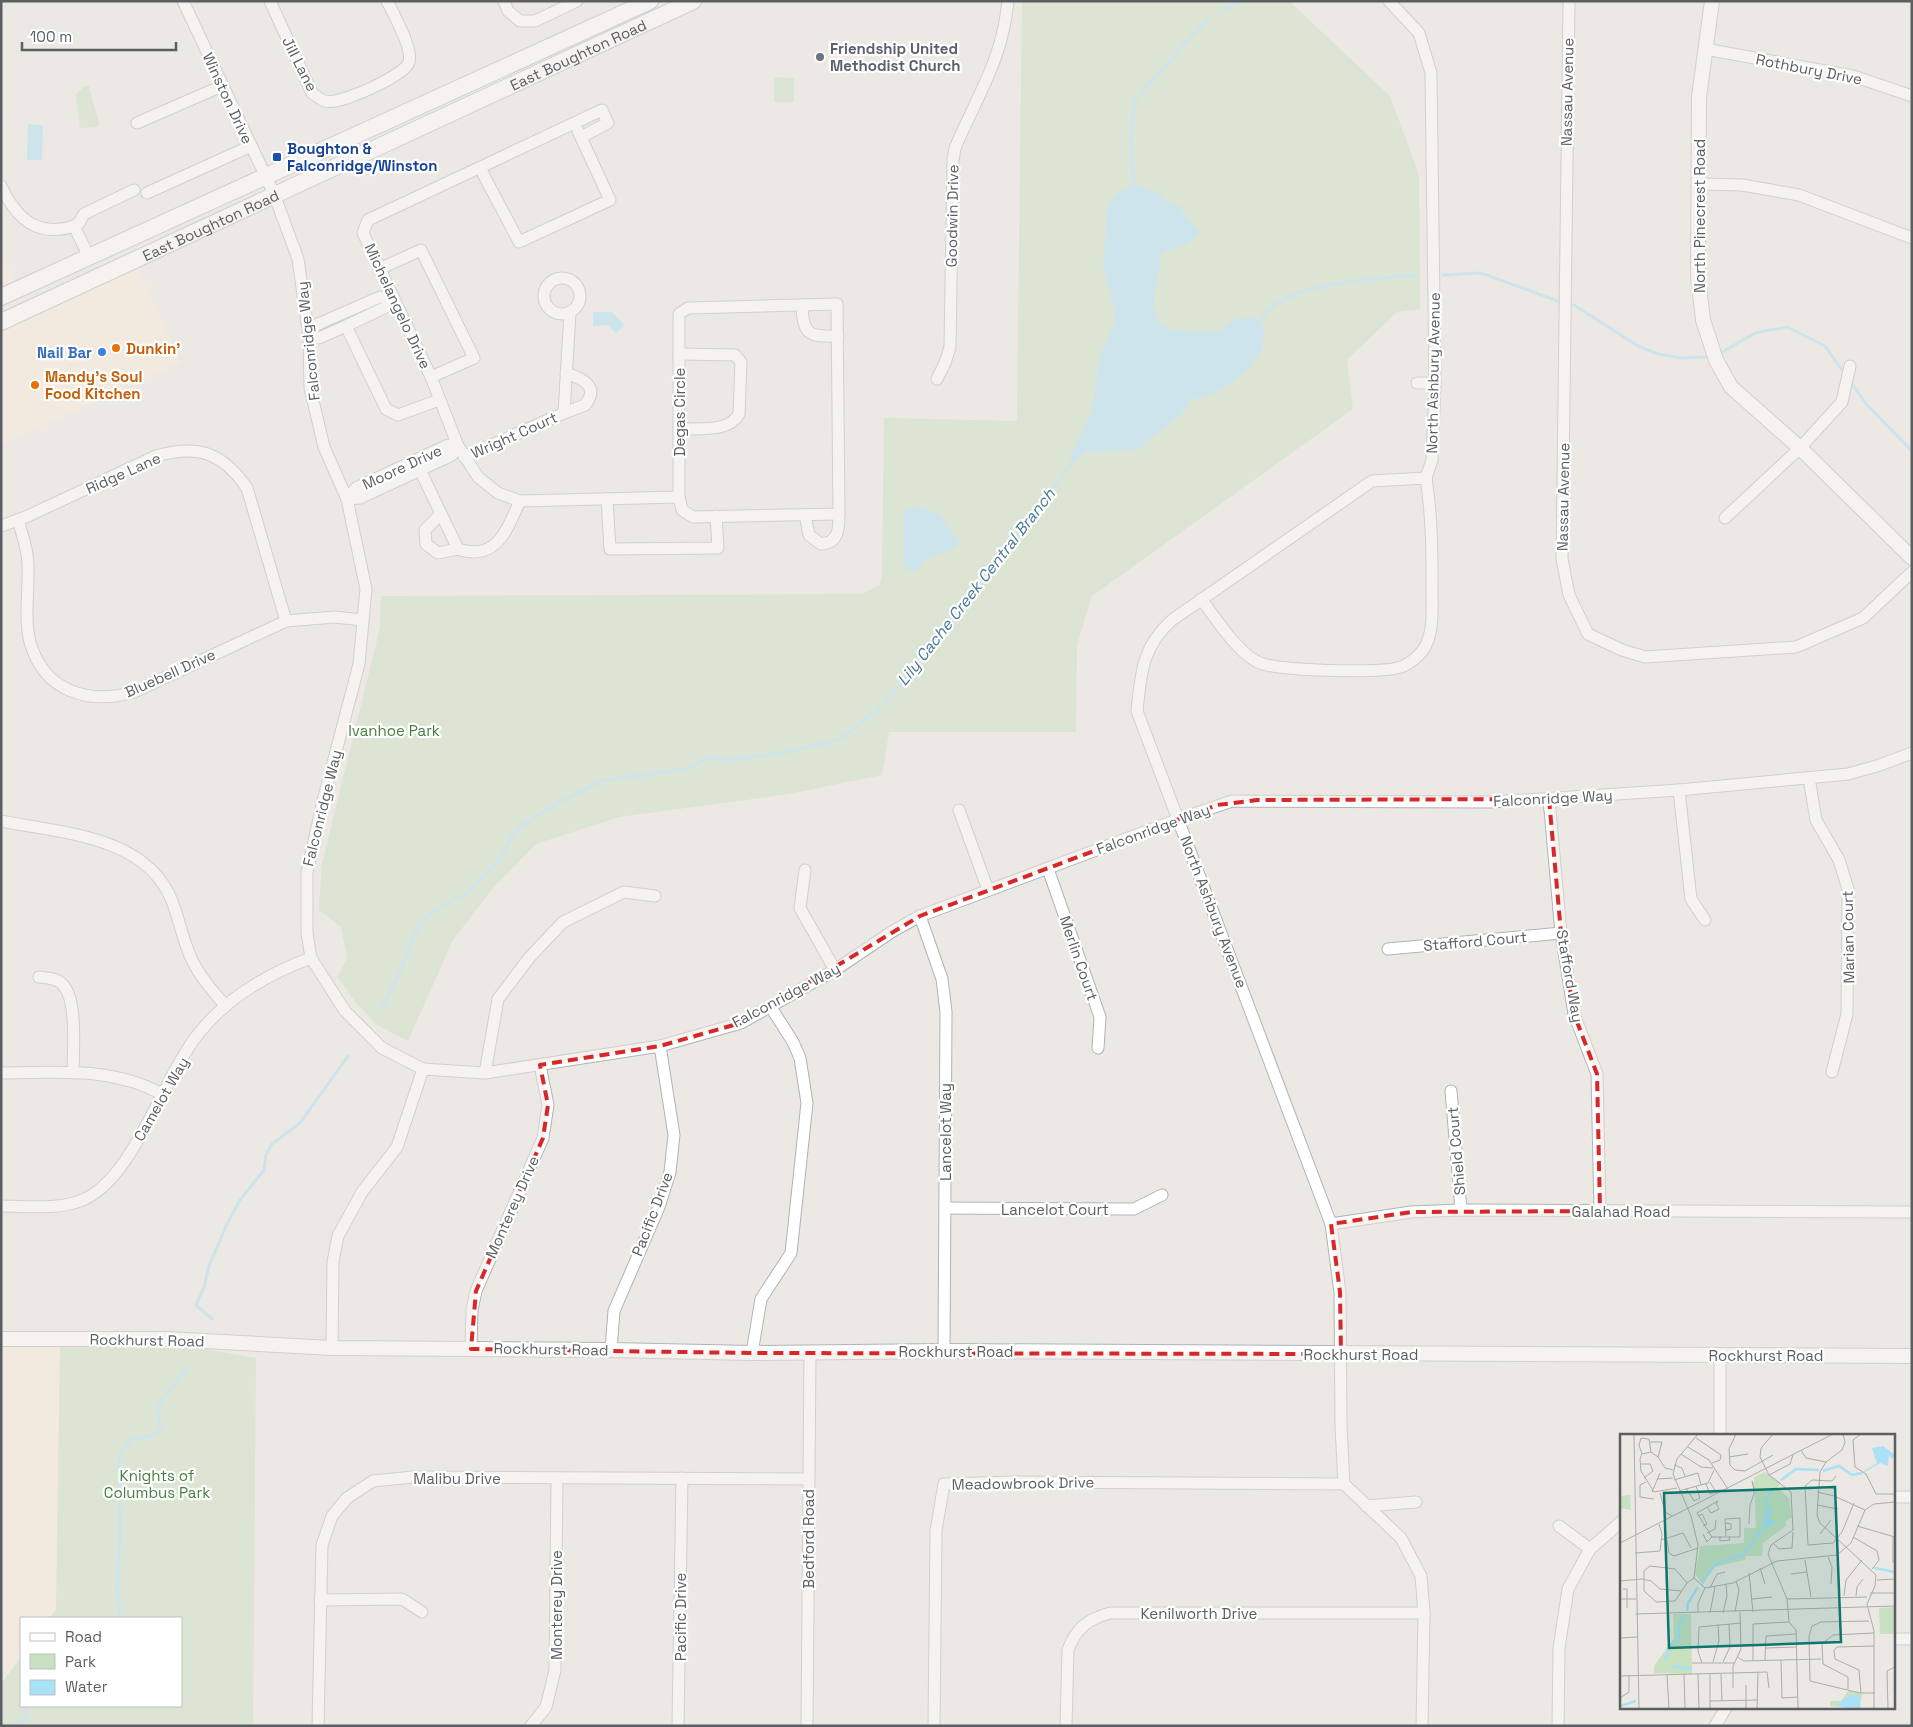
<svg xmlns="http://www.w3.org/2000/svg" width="1913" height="1727" font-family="'Space Grotesk',sans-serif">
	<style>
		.commercial { fill: #faedda }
		.green { fill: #c7e1c1 }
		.water { fill: #a9e1f6 }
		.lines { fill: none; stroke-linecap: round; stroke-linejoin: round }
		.stream { stroke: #a9e1f6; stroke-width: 3 }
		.minor-casing { stroke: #b0b4b7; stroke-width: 13 }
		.tertiary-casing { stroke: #b0b4b7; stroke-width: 16 }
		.secondary-casing { stroke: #afb3b6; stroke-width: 18 }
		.minor { stroke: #fff; stroke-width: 11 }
		.tertiary { stroke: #fff; stroke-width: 14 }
		.secondary { stroke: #fff; stroke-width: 16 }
		.marked { fill: none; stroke: #d62828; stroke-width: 4; stroke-dasharray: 10 6; stroke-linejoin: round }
		.worship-dot { fill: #6b7280; stroke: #fff; stroke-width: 2 }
		.transit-dot { fill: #1a4fb4; stroke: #fff; stroke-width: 2 }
		.food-dot { fill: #e8710a; stroke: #fff; stroke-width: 2 }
		.shop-dot { fill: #3f7fe0; stroke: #fff; stroke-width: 2 }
		.labels { text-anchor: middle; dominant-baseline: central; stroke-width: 4.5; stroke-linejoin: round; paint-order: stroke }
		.worship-label { font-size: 15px; font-weight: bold; fill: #5b616d; stroke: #fff; text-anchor: start }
		.street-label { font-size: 15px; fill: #5b5f62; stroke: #fff }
		.transit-label { font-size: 15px; font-weight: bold; fill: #164399; stroke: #fff; text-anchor: start }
		.food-label { font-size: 15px; font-weight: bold; fill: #c56008; stroke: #fff; text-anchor: start }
		.shop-label { font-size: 15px; font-weight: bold; fill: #366cbe; stroke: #fff; text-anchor: end }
		.park-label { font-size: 15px; fill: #457f3d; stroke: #fff }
		.water-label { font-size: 16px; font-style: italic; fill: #437995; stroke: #fff }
		.inset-river { fill: none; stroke: #a9e1f6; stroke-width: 2.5 }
		.inset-road { fill: none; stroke: #aeadab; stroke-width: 1 }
		.view { fill: #0f766e; fill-opacity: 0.15; stroke: #0f766e; stroke-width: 2.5 }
		.inset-edge { fill: none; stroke: #5b5f62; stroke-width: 2.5 }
	</style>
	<rect width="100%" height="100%" fill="#ece8e3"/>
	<g class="commercial">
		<path d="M1 249 15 283 1 289Z"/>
		<path d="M136 265 181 362 1 445V327Z"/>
		<path d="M1 1347H60L56 1609 50 1618H21V1657L1 1684Z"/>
	</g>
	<g class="green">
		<path d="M1022 1H1289L1390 96 1419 175 1420 309 1397 312 1347 360 1353 409 1092 596 1077 645 1076 732H889L882 775 789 794 619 817 536 844 493 888 453 940 408 1041 377 1025 357 1004 337 977 347 959 341 927 319 910 322 864 380 628 381 596 862 594 880 585 882 576 884 418 1017 421Z"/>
		<path d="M774 77 794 78V102H774Z"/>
		<path d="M85 86H89L99 124 97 127 80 128 76 94Z"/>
		<path d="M60 1347 198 1348 256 1358 253 1726H1V1684L21 1657V1706H181V1618H50L56 1609Z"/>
	</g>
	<g class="water">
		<path d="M28 124 43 125 42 160H27Z"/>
		<path d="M1134 184 1153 191 1169 202 1180 206 1183 213 1200 233 1186 245 1162 252 1153 304 1158 322 1170 330 1202 332 1221 330 1233 320 1245 317 1260 320 1264 328 1262 349 1250 367 1230 384 1212 394 1191 400 1179 416 1136 450 1086 452 1076 461 1070 457 1091 413 1100 356 1113 327 1115 314 1103 267 1107 211 1115 195Z"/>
		<path d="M593 312H612L624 325 616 333 608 325 593 326Z"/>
		<path d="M912 506C949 512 938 517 960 543L953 549 926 559 916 571 906 569 903 554 904 511Z"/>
	</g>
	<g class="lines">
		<g class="stream">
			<path d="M1223 11 1238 1"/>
			<path d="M1134 187 1131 141 1134 101 1208 18"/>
			<path d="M1443 275 1481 273 1558 301"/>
			<path d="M1574 305 1638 346 1658 354 1682 358 1705 357"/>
			<path d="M1260 320C1264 315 1268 309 1273 306 1304 283 1377 277 1415 276"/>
			<path d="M1719 354 1755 333 1787 327 1825 346 1842 370"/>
			<path d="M1852 384 1867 405 1912 451"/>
			<path d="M382 1008 402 967 413 936 424 920 441 907 466 893 501 857 512 836 521 826 556 804 602 781 687 769 710 757 730 760 793 751 840 739 876 711 919 665 1076 457"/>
			<path d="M212 1319 196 1305 204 1287 209 1266 226 1226 240 1200 264 1170 266 1155 272 1144 300 1123 348 1056"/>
			<path d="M120 1618 117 1591 120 1539 119 1461 121 1451 134 1438 151 1437 161 1428 157 1407 188 1367"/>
			<path d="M11 1726 27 1718 25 1706"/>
		</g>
		<defs>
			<g id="minor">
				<path d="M183 1 274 194 298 259 309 337 310 388 324 447 347 499 366 589 359 664 323 801 307 872V933L311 958 345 1011 382 1048 423 1069 485 1073 660 1046 741 1023 835 970 893 931 920 916 1179 819 1232 801 1491 802 1679 790 1848 774 1877 766 1912 753"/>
				<path d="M270 1 312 93C316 95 320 100 325 101 338 106 406 75 409 62 413 48 394 15 387 1"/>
				<path d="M504 1 508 11 520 21H535L577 1"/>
				<path d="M1389 1 1419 33 1431 73 1435 383 1432 460 1426 478 1372 481 1172 620C1142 647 1141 673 1137 711L1331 1224 1340 1292 1341 1426 1344 1484 1401 1538 1421 1576 1424 1613 1422 1726"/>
				<path d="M1569 1 1562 559 1569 595 1588 634 1622 650 1645 657 1796 647 1863 618 1912 572"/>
				<path d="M1705 49 1853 76 1912 96"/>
				<path d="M137 123 222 86"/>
				<path d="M581 137 608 123 602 110 368 220 363 233 431 377 458 446 478 477 498 493 520 501 679 497"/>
				<path d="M480 168 519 242 610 200 578 131"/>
				<path d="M1699 184 1742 185 1799 195 1912 238"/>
				<path d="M1 186C16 218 37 238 74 226L89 257"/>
				<path d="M147 193 251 146"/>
				<path d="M74 226 79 223 84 214 134 190"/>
				<path d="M379 269 421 250 474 358 431 377"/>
				<circle cx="562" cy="296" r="18"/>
				<path d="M380 297 392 298 386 307 346 326 319 338 309 337 316 325Z"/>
				<path d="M837 304 839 514 693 517 682 510 679 497V314L688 308Z"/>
				<path d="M802 305C803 335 809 337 838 336"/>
				<path d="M346 326 386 409 398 415 439 400"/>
				<path d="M937 379 945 363 950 347 953 160 955 148C978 94 1002 61 1008 1"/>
				<path d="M1417 383H1435"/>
				<path d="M564 413 585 405C600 386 583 379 566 373"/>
				<path d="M679 429C698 428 729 433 739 414L741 362 735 355 679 354"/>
				<path d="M464 457 564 413 570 312"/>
				<path d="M420 470 458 549C497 562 507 529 520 501"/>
				<path d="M347 499 356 488 448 445 458 446"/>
				<path d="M347 499 360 498 452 455 458 446"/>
				<path d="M607 499 610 549 718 548 716 516"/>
				<path d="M441 514 425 530 426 544 438 553 458 549"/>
				<path d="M805 515 809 535 821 544C839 543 839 528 839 514"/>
				<path d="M1725 518 1800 448 1842 402 1850 366"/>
				<path d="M18 520C22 535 28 549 28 565 29 590 24 618 30 642 44 692 89 705 134 692L286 621 334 617 363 620"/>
				<path d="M1 526 28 516 156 456C197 444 222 452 247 488L286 621"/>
				<path d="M1201 599C1215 617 1239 655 1260 663 1280 671 1375 673 1397 668 1408 666 1421 655 1426 645 1434 628 1432 607 1432 588 1432 549 1432 518 1426 478"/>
				<path d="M1809 778 1816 820 1839 860 1848 889 1847 1014 1832 1072"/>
				<path d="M1679 790 1691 899 1705 920"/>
				<path d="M1549 799 1561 933 1574 1014 1597 1074 1600 1211"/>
				<path d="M959 810 988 890"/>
				<path d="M1 821C60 833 146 835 172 901 180 921 183 943 193 962 201 978 213 992 225 1005"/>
				<path d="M1048 869 1100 1017 1098 1048"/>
				<path d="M805 870 800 908 835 970"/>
				<path d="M920 916 942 979 946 1012 944 1351"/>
				<path d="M1388 949 1561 933"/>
				<path d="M39 977C47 978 56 978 62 984 78 998 73 1052 73 1073"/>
				<path d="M1 1073C57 1073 111 1066 162 1094"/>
				<path d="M485 1073 498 999 529 958 563 922 624 892 655 896"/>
				<path d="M1451 1091 1461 1210"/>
				<path d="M1 1206C27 1206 56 1210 80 1201 133 1182 163 1077 199 1033 228 997 267 974 311 958"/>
				<path d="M945 1208 1134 1209 1162 1195"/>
				<path d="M1331 1224 1411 1212 1461 1210 1912 1212"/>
				<path d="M332 1348 333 1262 338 1236 362 1192 397 1147 423 1069"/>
				<path d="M471 1349 472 1310 476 1291 543 1138 548 1105 540 1065"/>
				<path d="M611 1350 614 1311 659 1207 670 1172 674 1135 660 1046"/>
				<path d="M752 1353 761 1299 791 1253 807 1103 800 1058 793 1042 770 1006"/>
				<path d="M1720 1355V1436"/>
				<path d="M1894 1497H1912"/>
				<path d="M1366 1506 1416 1502"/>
				<path d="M1559 1526 1590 1549"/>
				<path d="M320 1600 402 1599 422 1612"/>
				<path d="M1894 1639H1912"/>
				<path d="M318 1726 322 1545 332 1516 347 1498 373 1481 413 1477 808 1479"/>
				<path d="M531 1726 546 1707 555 1670 557 1478"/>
				<path d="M678 1726 682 1478"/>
				<path d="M807 1726 810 1352"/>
				<path d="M934 1726 936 1531 944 1484 1012 1482 1344 1484"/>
				<path d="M1066 1726 1068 1650C1076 1628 1088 1619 1110 1613H1424"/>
				<path d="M1558 1726 1559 1648 1568 1589 1590 1549 1622 1521"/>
				<path d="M1715 1726 1726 1708"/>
			</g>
			<g id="tertiary">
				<path d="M1712 1 1699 97 1698 277 1703 320 1716 360 1731 387 1800 448 1912 558"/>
				<path d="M1 1339H167L332 1348 611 1350 752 1353 944 1351 1912 1356"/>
			</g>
			<g id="secondary">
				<path d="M1 297 650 1"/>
				<path id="s1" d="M1 322 693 1"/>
			</g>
		</defs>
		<use href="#minor" class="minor-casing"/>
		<use href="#tertiary" class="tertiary-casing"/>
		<use href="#secondary" class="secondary-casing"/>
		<use href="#minor" class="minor"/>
		<use href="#tertiary" class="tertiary"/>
		<use href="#secondary" class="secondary"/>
	</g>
	<path d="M0 0H1913V1727H0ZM1549 799 1561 933 1574 1014 1597 1074 1600 1211 1411 1212 1331 1224 1340 1292 1341 1354 752 1353 471 1349 476 1291 543 1138 548 1105 540 1065 660 1046 741 1023 920 916 1217 805 1257 800Z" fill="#ece8e3" fill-opacity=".55" fill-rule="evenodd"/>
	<path class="marked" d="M1549 799 1561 933 1574 1014 1597 1074 1600 1211 1411 1212 1331 1224 1340 1292 1341 1354 752 1353 471 1349 476 1291 543 1138 548 1105 540 1065 660 1046 741 1023 920 916 1217 805 1257 800Z"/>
	<circle class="worship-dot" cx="820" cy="57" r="5"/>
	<rect class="transit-dot" x="272" y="152" width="10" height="10" rx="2.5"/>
	<g class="food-dot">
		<circle cx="116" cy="348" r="5"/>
		<circle cx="35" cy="385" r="5"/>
	</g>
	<circle class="shop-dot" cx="102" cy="352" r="5"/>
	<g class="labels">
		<g class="worship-label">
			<text x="830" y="48">Friendship United<tspan x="830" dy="17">Methodist Church</tspan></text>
		</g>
		<g class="street-label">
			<text stroke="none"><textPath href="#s1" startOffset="636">East Boughton Road</textPath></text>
			<text transform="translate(300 64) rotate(63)">Jill Lane</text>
			<text transform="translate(1809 69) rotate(11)">Rothbury Drive</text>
			<text transform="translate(1567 92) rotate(-89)">Nassau Avenue</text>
			<text transform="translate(228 98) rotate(65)">Winston Drive</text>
			<text transform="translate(952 216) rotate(-89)">Goodwin Drive</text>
			<text transform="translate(1699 216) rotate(-90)">North Pinecrest Road</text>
			<text stroke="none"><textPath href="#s1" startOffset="231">East Boughton Road</textPath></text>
			<text transform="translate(398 306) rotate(65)">Michelangelo Drive</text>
			<text transform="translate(308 341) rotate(-96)">Falconridge Way</text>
			<text transform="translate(1433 373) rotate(-89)">North Ashbury Avenue</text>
			<text transform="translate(679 412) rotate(-90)">Degas Circle</text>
			<text transform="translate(514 435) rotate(-24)">Wright Court</text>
			<text transform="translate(402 467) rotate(-25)">Moore Drive</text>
			<text transform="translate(123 473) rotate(-24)">Ridge Lane</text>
			<text transform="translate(1563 497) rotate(-89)">Nassau Avenue</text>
			<text transform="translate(170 673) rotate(-24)">Bluebell Drive</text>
			<text transform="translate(1553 798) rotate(-3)">Falconridge Way</text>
			<text transform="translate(322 808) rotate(-76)">Falconridge Way</text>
			<text transform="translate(1153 829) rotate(-20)">Falconridge Way</text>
			<text transform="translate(1214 912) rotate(69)">North Ashbury Avenue</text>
			<text transform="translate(1848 937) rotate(-91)">Marian Court</text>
			<text transform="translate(1475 941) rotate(-5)">Stafford Court</text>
			<text transform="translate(1079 958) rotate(71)">Merlin Court</text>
			<text transform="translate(1570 976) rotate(80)">Stafford Way</text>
			<text transform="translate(786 995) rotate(-28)">Falconridge Way</text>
			<text transform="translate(161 1099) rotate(-60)">Camelot Way</text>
			<text transform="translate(945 1132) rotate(-90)">Lancelot Way</text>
			<text transform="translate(1456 1151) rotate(-95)">Shield Court</text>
			<text transform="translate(512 1207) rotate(-66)">Monterey Drive</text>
			<text x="1055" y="1209">Lancelot Court</text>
			<text x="1621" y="1211">Galahad Road</text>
			<text transform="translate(652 1214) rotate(-69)">Pacific Drive</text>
			<text transform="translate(147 1340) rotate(1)">Rockhurst Road</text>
			<text transform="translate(551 1349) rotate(1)">Rockhurst Road</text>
			<text x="956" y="1351">Rockhurst Road</text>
			<text x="1361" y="1354">Rockhurst Road</text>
			<text x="1766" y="1355">Rockhurst Road</text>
			<text x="457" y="1478">Malibu Drive</text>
			<text transform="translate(1023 1483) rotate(-1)">Meadowbrook Drive</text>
			<text transform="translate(808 1539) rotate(-90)">Bedford Road</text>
			<text transform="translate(556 1605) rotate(-90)">Monterey Drive</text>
			<text x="1199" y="1613">Kenilworth Drive</text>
			<text transform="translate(680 1617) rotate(-90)">Pacific Drive</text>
		</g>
		<g class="transit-label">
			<text x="287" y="148">Boughton &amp;<tspan x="287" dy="17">Falconridge/Winston</tspan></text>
		</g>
		<g class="food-label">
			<text x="126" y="348">Dunkin'</text>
			<text x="45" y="376">Mandy's Soul<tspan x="45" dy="17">Food Kitchen</tspan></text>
		</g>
		<g class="shop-label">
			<text x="92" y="352">Nail Bar</text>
		</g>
		<g class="park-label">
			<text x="394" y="730">Ivanhoe Park</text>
			<text x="157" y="1475">Knights of<tspan x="157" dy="17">Columbus Park</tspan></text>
		</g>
		<g class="water-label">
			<text transform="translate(976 587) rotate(-52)">Lily Cache Creek Central Branch</text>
		</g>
	</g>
	<g transform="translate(1620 1434)">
		<rect width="275" height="275" fill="#ece8e3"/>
		<path d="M145 38 161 49 157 54 169 64 172 83 166 87V92L143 109 142 122H126L125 126 94 133 83 151 75 140 80 112 124 109V94H136L134 43ZM10 61 11 76 0 74V62ZM275 173V200H260L259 174ZM53 180H71L72 240 34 239V232L54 204ZM229 256 242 260 240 275 210 272V267H221Z" fill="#c7e1c1"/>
		<path d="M263 12 275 21 272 25 269 21 268 32 260 29 243 39H241L257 29 252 14ZM146 72 152 76 148 85 158 87 142 97ZM231 261 240 262 239 275H227L217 270Z" fill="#a9e1f6"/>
		<path class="inset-river" d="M203 37 219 32 232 41 242 39M161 46 176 35 199 36M146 72V65L152 57M254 134 275 138M81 148 96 130 124 120 141 97M67 177 68 169 78 153M44 227 51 211 59 205V190L65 181M52 232 72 235M0 272 16 267"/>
		<path class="inset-road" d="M14 0 19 275M78 0 57 25 53 40 71 82 78 111 74 144 85 154 113 149 157 127 217 121 231 109 245 76 254 70 275 68M116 0 109 15 110 31 115 36 125 37 153 21M153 0 141 14 140 23 149 41 171 58 173 96 151 111 148 120 167 165 169 188 176 196 178 275M223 0 225 8 222 16 206 28 200 38 197 81 200 89 256 141 255 152 247 170 254 197V275M241 0 233 6 235 33 246 40 256 60H275M76 4 101 21 100 26 92 29M30 8H42L38 23 45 34 53 36M68 13 89 26 108 55M181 16 186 24 206 28M22 20 19 11 21 4 29 5 31 18M61 20 81 33 93 34M109 23 128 20M20 30H30L33 37 24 44M54 31 62 34 65 42M149 41 170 30 173 21M216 42 212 47 192 46 185 52 188 111 213 109 222 98 234 69M37 45 53 44M54 46 78 39 81 51M26 48 20 51V63L34 65M86 50 90 60 96 58 90 48M66 54 74 67 80 64 76 52M59 57 88 49 94 36M32 58 40 39M34 58 21 37 20 25 22 20 31 18 38 23M34 58 57 54M197 58 214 62 245 76M40 59 45 78 52 82M96 70 98 67 77 79 92 103H120V84L105 85 106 102M197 71 218 75M87 73 91 79 99 75 96 69M78 82 82 80 87 90 83 92M106 89 111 90V95L106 96M129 90 130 71 134 60V53L132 47 134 56M237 92 275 103M87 99 95 95 96 86M83 100 87 108 92 103M200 100 211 86M100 102V107L110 106 109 103M233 103 257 117 259 126 252 135M41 106 63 99 71 114M47 106 49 119 54 122 78 114M0 109 213 0M153 109 159 115 172 114 173 98M15 119 40 117 42 100 39 90M208 123 212 133 211 150M185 126 191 163M273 129V103M140 134 145 150M129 139 133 178M171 140 187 138M257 146 275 145M0 147 22 145 31 147 40 155 62 157M67 149 55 135 30 132 24 137V157L36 168 55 167 67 149 74 144M90 154 97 140 105 138M3 155H7V174M250 159H275M224 162 226 146 242 126M236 162 237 153 243 145M0 165H16M132 165 152 163M167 165 247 163M115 178 119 156 116 147M78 179V169L85 154M90 179 95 153M103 179 107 162 106 151M15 180 275 172M249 187 201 188 192 192 189 202 190 247 240 259H255M0 204 17 203M145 214 177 213M117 223 124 227 201 225M145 226 146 202 176 200M161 226 162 264 178 263M133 227V190L169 188M93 228 99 207 98 190M103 228 110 213 109 190M72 229H114M82 229 78 217 79 193 121 189M64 240 65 275M78 240 79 275M90 240V275M101 240 102 267M47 241 49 275M0 242 147 238 149 254M113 254V232L121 215 120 178M228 255V243L203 230 202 210 213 201 254 199M241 259 239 236 215 225 214 216 217 213 254 212M0 264 9 258V241M90 267 137 266M126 275V251M137 275 138 238M268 275 267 237 275 233"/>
		<path class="view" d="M215 53 221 208 49 214 44 59Z"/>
		<rect width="275" height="275" class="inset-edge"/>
	</g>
	<rect width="1913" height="1727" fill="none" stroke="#5b5f62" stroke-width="5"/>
	<rect x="20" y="1617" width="162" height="90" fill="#ffffff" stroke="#bdbfc0"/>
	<rect x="30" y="1633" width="25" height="8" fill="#ffffff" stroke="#bdbfc0"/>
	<text x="65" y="1642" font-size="15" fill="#5b5f62">Road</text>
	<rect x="30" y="1654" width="25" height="15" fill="#c7e1c1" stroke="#bdbfc0"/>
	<text x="65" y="1667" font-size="15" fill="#5b5f62">Park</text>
	<rect x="30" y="1680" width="25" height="15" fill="#a9e1f6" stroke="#bdbfc0"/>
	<text x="65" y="1692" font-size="15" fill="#5b5f62">Water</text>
	<path d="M22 42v8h154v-8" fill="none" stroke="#5b5f62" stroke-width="2.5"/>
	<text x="30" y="42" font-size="15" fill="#5b5f62" stroke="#ffffff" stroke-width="4" paint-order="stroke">100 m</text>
</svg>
